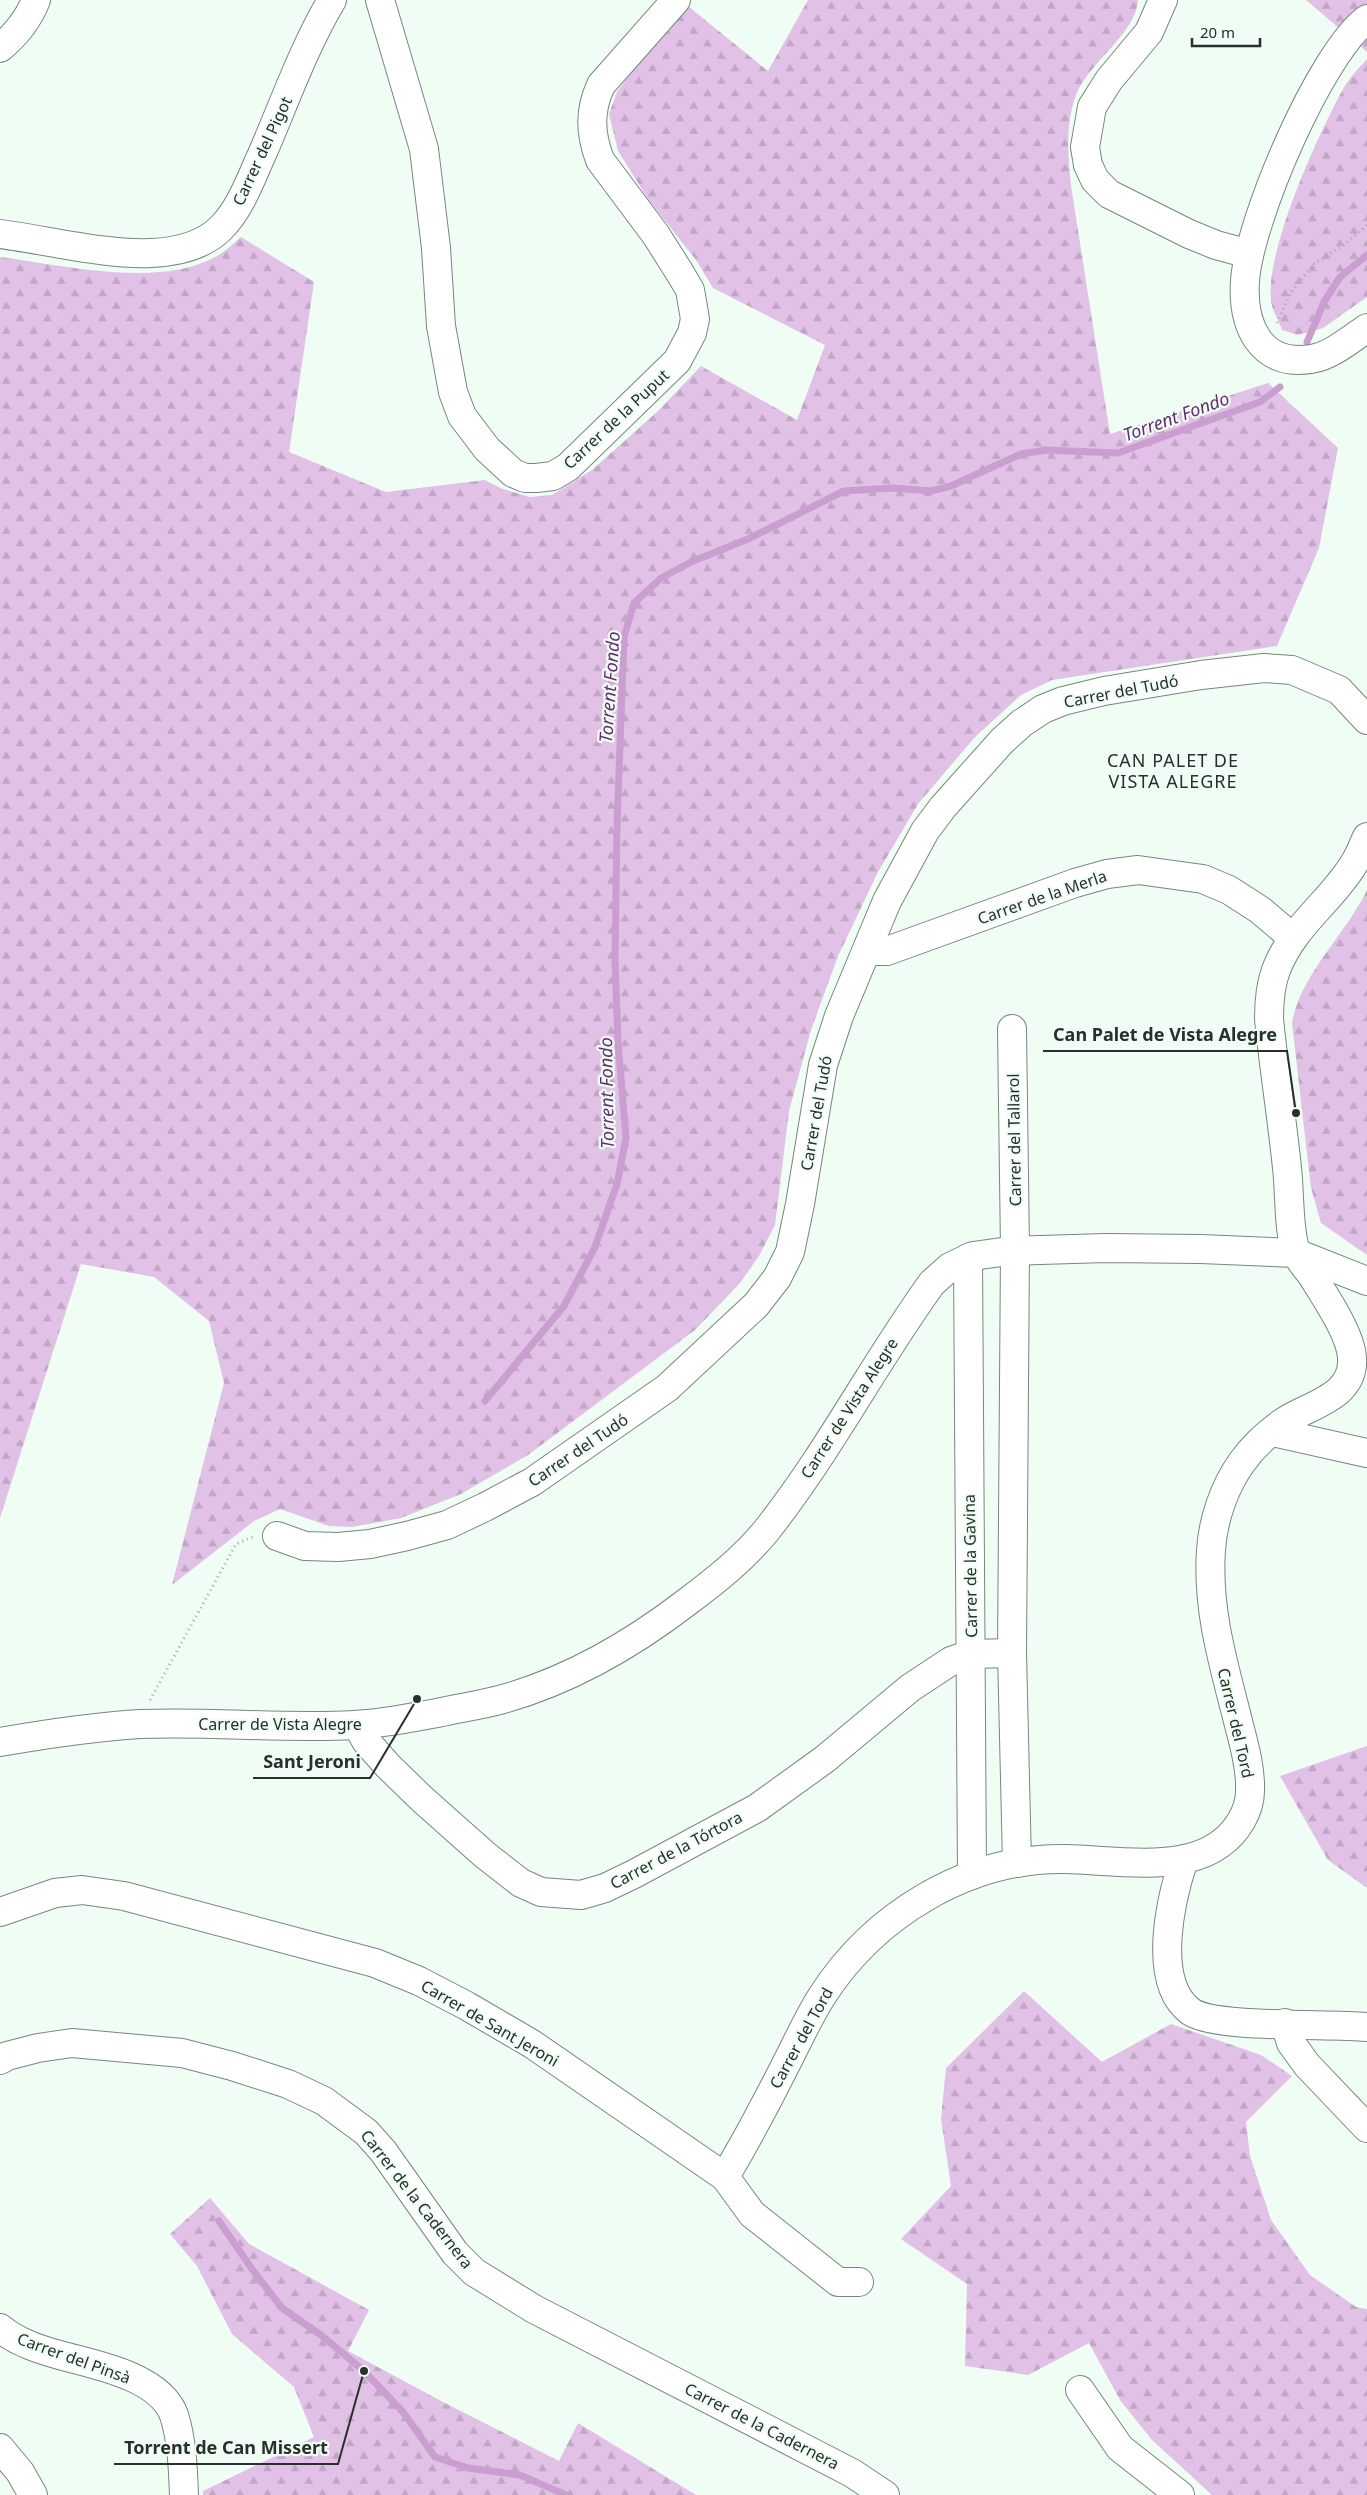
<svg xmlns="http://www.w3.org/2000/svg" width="1367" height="2495" font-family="'Noto Sans',sans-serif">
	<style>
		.forest { fill: url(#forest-firs) }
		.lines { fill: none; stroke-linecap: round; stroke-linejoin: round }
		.stream { stroke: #ca9ed0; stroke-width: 7 }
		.minor-casing { stroke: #79867e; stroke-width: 30 }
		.path { stroke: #a2aca5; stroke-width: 3; stroke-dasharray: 1 4; stroke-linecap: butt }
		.minor { stroke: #fff; stroke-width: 28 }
		.labels { text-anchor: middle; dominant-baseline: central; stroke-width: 4.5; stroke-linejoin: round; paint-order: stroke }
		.street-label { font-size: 16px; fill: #292f2b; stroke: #effdf4 }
		.water-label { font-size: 18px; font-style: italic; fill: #652f6d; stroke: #effdf4 }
		.neighbourhood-label { font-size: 18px; letter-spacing: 1px; fill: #292f2b; stroke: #effdf4 }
		.leader { fill: none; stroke: #292f2b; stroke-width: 2 }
		.callout-dot { fill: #292f2b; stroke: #effdf4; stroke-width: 2 }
		.callout-label { font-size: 18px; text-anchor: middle; font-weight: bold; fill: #292f2b; stroke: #effdf4; stroke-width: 4.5; stroke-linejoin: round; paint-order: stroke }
	</style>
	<defs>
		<pattern id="forest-firs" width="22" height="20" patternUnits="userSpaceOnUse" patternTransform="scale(1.25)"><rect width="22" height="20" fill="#e1c1e5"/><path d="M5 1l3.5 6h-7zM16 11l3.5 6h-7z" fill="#c1a6c5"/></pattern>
	</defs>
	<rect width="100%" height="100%" fill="#effdf4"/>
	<g class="forest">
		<path d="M808 0H1138C1136 34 1088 63 1076 95 1065 125 1068 155 1071 186L1110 434 1268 383 1338 448 1319 548 1277 646 1052 680 1021 695 975 737 918 804 878 872 838 956 811 1030 789 1111 775 1225 759 1256 740 1283 695 1330 528 1455 461 1494 401 1518 352 1527 329 1526 280 1509 254 1521 172 1585 224 1383 209 1321 154 1277 81 1264 0 1518V257C63 265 160 289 217 256 226 251 234 243 241 237L314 282 289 452 386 492 485 480 500 488 530 497 552 495 592 470 658 411 701 366 797 420 825 345 713 288 696 260 648 199 618 151 609 114 617 92 640 61 689 7 768 71Z"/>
		<path d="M1306 0H1367V52Z"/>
		<path d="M1367 59V297L1323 328 1298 335 1282 330C1279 321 1272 310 1271 301 1265 250 1318 135 1343 89 1349 78 1359 68 1367 59Z"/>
		<path d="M1367 890V1255L1321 1223 1311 1188 1292 1023C1300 975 1346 934 1367 890Z"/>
		<path d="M1367 1746V1888L1328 1860 1280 1776Z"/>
		<path d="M1024 1991 1102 2062 1171 2024 1261 2055 1292 2076 1246 2122 1250 2156 1271 2220 1310 2275 1356 2307 1367 2309V2495H1212L1152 2440 1120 2400 1089 2343 1028 2375 965 2366 967 2284 901 2239 951 2186 941 2119 946 2068Z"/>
		<path d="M210 2198 249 2244 369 2310 348 2351 441 2401 559 2461 578 2423 696 2495H203V2491L314 2437 294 2387 232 2334 197 2266 170 2234Z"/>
	</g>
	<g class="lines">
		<g class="stream">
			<path d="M1307 342 1324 302 1340 277 1367 255"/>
			<path d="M485 1401 564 1306 595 1247 617 1184 626 1138 618 1042 615 960 617 825 624 637 634 603 661 578 691 562 748 539 844 491 893 488 931 491 951 486 1021 454 1046 450 1118 453 1260 402 1280 387"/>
			<path d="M219 2221 254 2272 282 2308 321 2335 364 2371 403 2412 435 2457 468 2468 520 2475 566 2495"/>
		</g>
		<defs>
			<g id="minor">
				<path d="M380 0 424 149 436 248 441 326 453 392 462 416 487 449 513 473 525 478H536L553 476 568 467 677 361 692 333 695 319 690 290 680 273 656 235 600 160C590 133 589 111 601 85L676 0"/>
				<path d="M1163 0 1149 32 1109 80 1092 107 1085 147 1088 165 1095 180 1109 194 1189 234 1216 245 1249 254"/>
				<path d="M1367 19C1320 54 1249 221 1245 281 1242 325 1260 367 1311 359 1331 356 1351 339 1367 328"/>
				<path d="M0 48C17 34 28 20 36 0"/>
				<path d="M0 234C46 240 106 255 151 253 175 252 203 246 221 228 241 208 251 178 263 152 285 101 304 47 332 0"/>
				<path d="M867 951H887L1075 883 1107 874 1138 870 1203 879 1229 890 1260 910 1293 938"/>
				<path d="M1012 1029 1015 1250 1012 1653 1017 1863"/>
				<path d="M968 1258 972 1875"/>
				<path d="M1273 1432 1367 1453"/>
				<path d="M277 1536 305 1546 338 1547 370 1544 407 1536 447 1525 485 1507 532 1482 667 1388 756 1305 777 1278 790 1252 800 1204 823 1065 839 1016 887 901 925 831 943 807 1002 741 1022 723 1043 709 1063 701 1104 691 1201 675 1264 668 1292 670 1339 690 1367 720"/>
				<path d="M357 1725 366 1741 388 1766 422 1799 485 1855 521 1883 541 1892 581 1895 605 1888 634 1874 757 1808 825 1759 910 1688 951 1661 971 1654 1012 1653"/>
				<path d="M0 1742C46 1734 93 1727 140 1724 211 1721 282 1729 354 1725 381 1724 410 1718 437 1713 459 1708 482 1705 503 1699 571 1680 631 1645 687 1602 715 1581 743 1559 766 1531 828 1453 874 1363 932 1283L950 1267 973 1256 1009 1251 1106 1248 1201 1249 1296 1253 1367 1281"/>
				<path d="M1184 1859C1171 1898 1151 1981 1190 2011 1213 2029 1331 2023 1367 2027"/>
				<path d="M0 1912 55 1893 82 1890 124 1896 375 1963 419 1981 467 2006 532 2044 725 2177 752 2214 838 2282H859"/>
				<path d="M1285 2023 1291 2043 1307 2065 1367 2128"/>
				<path d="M0 2060 7 2056 38 2048 72 2043 182 2053 232 2066 288 2084 324 2101 366 2132 383 2151 455 2253 474 2272 534 2309 852 2473 885 2495"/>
				<path d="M725 2177C746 2141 766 2104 785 2066 797 2043 808 2018 822 1996 874 1915 968 1857 1066 1859 1113 1860 1181 1873 1220 1844 1237 1832 1250 1811 1250 1791 1251 1765 1242 1738 1236 1713 1222 1659 1207 1607 1211 1550 1213 1520 1224 1487 1242 1462 1252 1448 1268 1433 1282 1423 1307 1405 1355 1398 1352 1358 1351 1334 1324 1295 1311 1274 1306 1268 1300 1261 1297 1254 1288 1235 1290 1191 1287 1168 1282 1119 1274 1069 1269 1019 1269 1003 1270 986 1276 970 1293 925 1332 901 1355 862 1360 854 1363 845 1367 837"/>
				<path d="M0 2328C18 2343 41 2350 63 2356 97 2365 160 2377 174 2415 182 2440 183 2469 184 2495"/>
				<path d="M1080 2390 1120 2448 1180 2495"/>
				<path d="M0 2448 20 2472 33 2495"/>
			</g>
		</defs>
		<use href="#minor" class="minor-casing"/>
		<g class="path">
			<path d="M1277 323 1291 292 1315 263 1341 247 1367 225"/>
			<path d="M150 1700 236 1544 253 1537"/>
		</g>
		<use href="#minor" class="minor"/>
	</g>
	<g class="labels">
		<g class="street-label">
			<text transform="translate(262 151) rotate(-65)">Carrer del Pigot</text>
			<text transform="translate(616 419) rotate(-43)">Carrer de la Puput</text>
			<text transform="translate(1121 691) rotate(-11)">Carrer del Tudó</text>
			<text transform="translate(1042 897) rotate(-19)">Carrer de la Merla</text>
			<text transform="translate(816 1113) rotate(-80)">Carrer del Tudó</text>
			<text transform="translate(1014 1140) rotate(-91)">Carrer del Tallarol</text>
			<text transform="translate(849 1408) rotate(-57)">Carrer de Vista Alegre</text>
			<text transform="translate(578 1450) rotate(-34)">Carrer del Tudó</text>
			<text transform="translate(970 1566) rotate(-91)">Carrer de la Gavina</text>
			<text transform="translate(1236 1723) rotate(77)">Carrer del Tord</text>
			<text x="280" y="1724">Carrer de Vista Alegre</text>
			<text transform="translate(676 1850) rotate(-28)">Carrer de la Tórtora</text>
			<text transform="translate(490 2023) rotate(30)">Carrer de Sant Jeroni</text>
			<text transform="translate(801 2038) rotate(-61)">Carrer del Tord</text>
			<text transform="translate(417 2199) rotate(52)">Carrer de la Cadernera</text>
			<text transform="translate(74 2358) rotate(20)">Carrer del Pinsà</text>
			<text transform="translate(762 2426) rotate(27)">Carrer de la Cadernera</text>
		</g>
		<g class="water-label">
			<text transform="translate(1176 416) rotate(-20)">Torrent Fondo</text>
			<text transform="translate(609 687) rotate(-86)">Torrent Fondo</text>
			<text transform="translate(606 1093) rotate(-91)">Torrent Fondo</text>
		</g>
		<g class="neighbourhood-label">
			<text x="1173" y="760">CAN PALET DE<tspan x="1173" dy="21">VISTA ALEGRE</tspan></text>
		</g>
	</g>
	<path class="leader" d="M1296 1113L1287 1051H1043M417 1699L370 1778H253M364 2371L338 2464H114"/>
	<g class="callout-dot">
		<circle cx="1296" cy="1113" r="5"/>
		<circle cx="417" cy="1699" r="5"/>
		<circle cx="364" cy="2371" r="5"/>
	</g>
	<g class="callout-label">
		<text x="1165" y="1041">Can Palet de Vista Alegre</text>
		<text x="312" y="1768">Sant Jeroni</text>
		<text x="226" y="2454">Torrent de Can Missert</text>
	</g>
	<path d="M1192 38v8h68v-8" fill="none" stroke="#292f2b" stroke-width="2.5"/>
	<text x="1200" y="38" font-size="15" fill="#292f2b" stroke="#effdf4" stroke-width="4" paint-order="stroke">20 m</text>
</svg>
